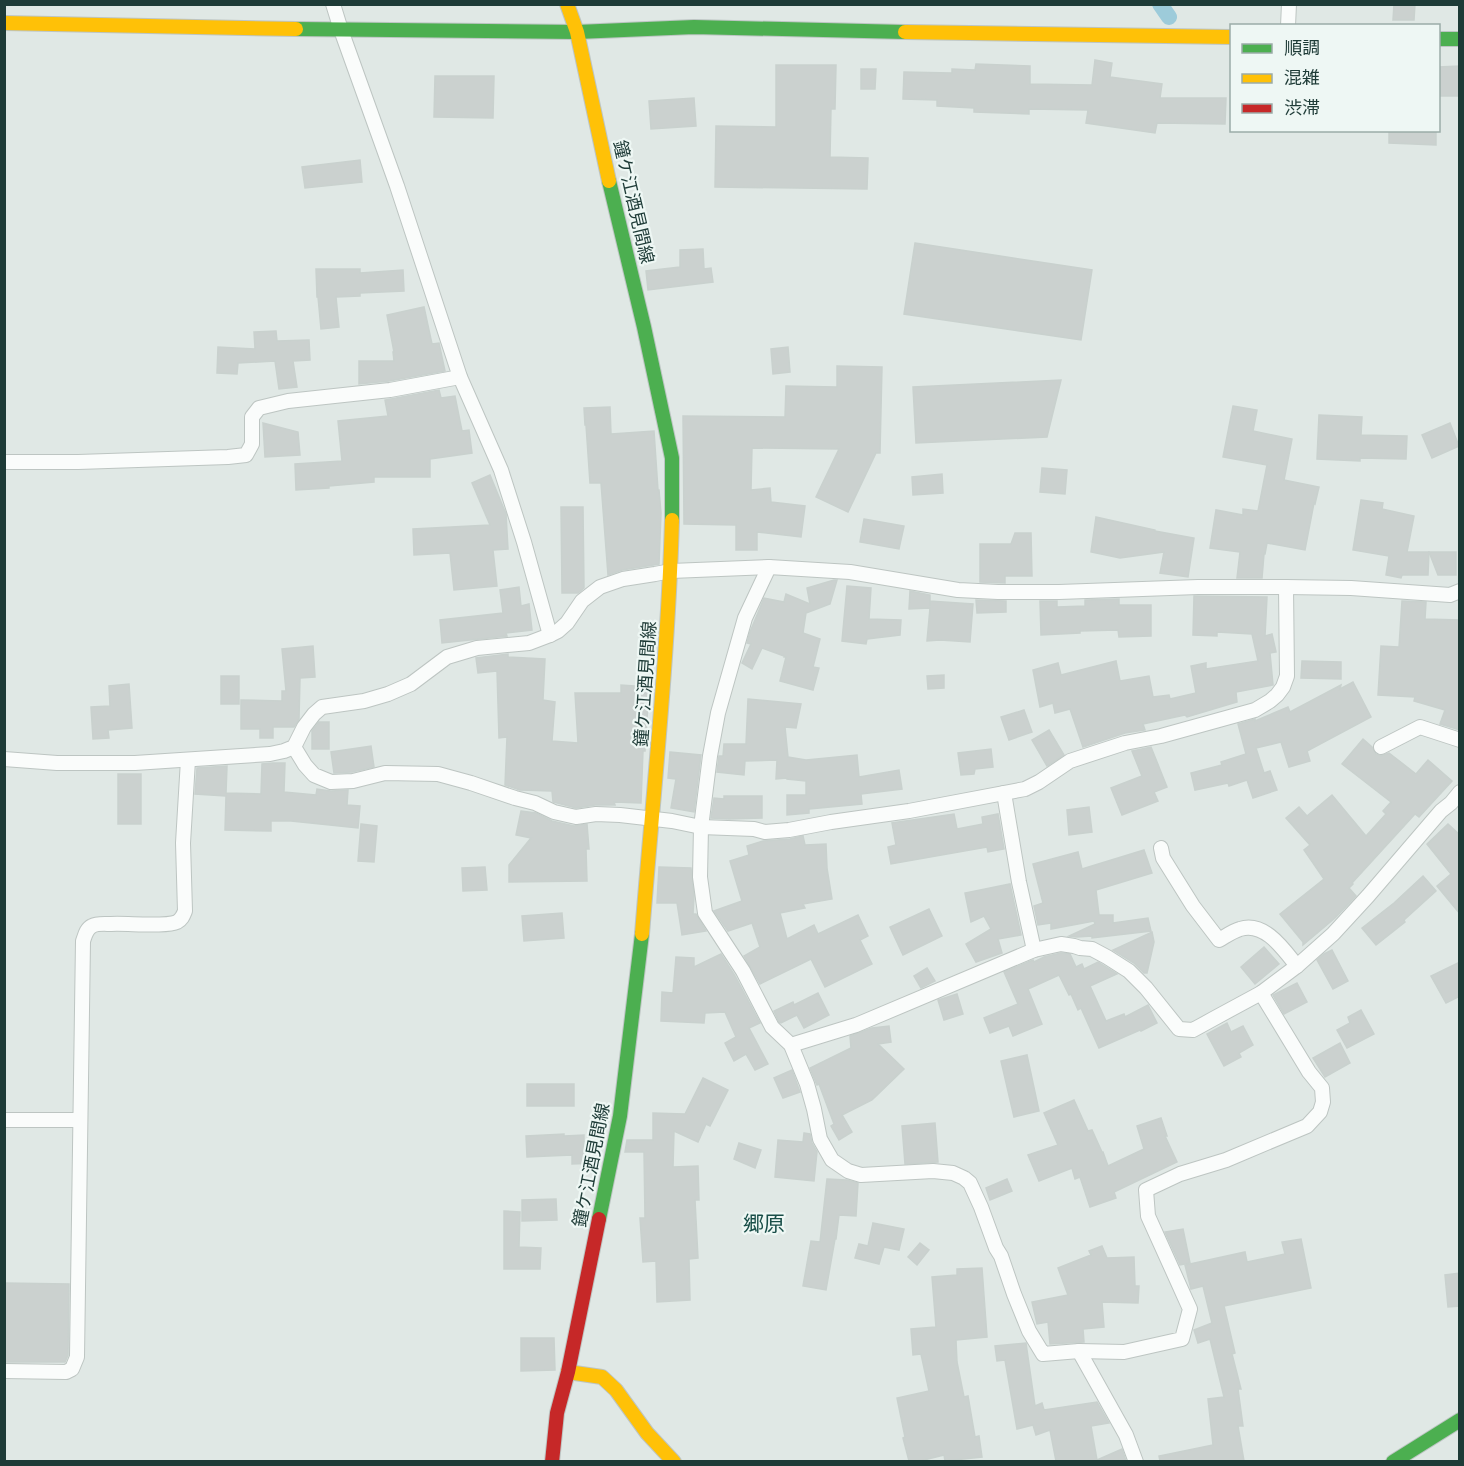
<svg xmlns="http://www.w3.org/2000/svg" width="1464" height="1466" font-family="'IBM Plex Sans','Noto Sans JP',sans-serif">
	<style>
		.lines { fill: none; stroke-linecap: round; stroke-linejoin: round }
		.canal { stroke: #9dcbda; stroke-width: 16 }
		.building { fill: #cbd1cf; stroke: #c9d1ce; stroke-width: 1.5 }
		.street-casing { stroke: #bdc5c2; stroke-width: 16 }
		.fast-casing { stroke: #bdc5c3; stroke-width: 16 }
		.slow-casing { stroke: #bdc5c3; stroke-width: 16 }
		.jam-casing { stroke: #bdc5c3; stroke-width: 16 }
		.street { stroke: #fafcfb; stroke-width: 14 }
		.fast { stroke: #4caf50; stroke-width: 14 }
		.slow { stroke: #ffc107; stroke-width: 14 }
		.jam { stroke: #c62828; stroke-width: 14 }
		.labels { text-anchor: middle; dominant-baseline: central; stroke-width: 4.5; stroke-linejoin: round; paint-order: stroke }
		.street-label { font-size: 18px; fill: #1e3b37; stroke: #eef7f4 }
		.quarter-label { font-size: 21px; fill: #194e48; stroke: #eef7f4 }
	</style>
	<rect width="100%" height="100%" fill="#e0e8e5"/>
	<g class="lines">
		<path class="canal" d="M1160 4 1169 17"/>
	</g>
	<g class="building">
		<path d="M1394 4H1415L1414 20H1393Z"/>
		<path d="M1095 60 1112 63 1110 77 1162 84 1160 98H1226L1225 124 1157 123 1155 133 1086 123 1088 110 1029 109V114L974 112V108L937 106V100L903 99 904 72 952 73V69L975 70 976 64 1030 66V84L1092 85Z"/>
		<path d="M776 65H836L835 109H831L830 157 868 158 867 189 715 187 716 126 776 127Z"/>
		<path d="M1460 66V96H1438V67Z"/>
		<path d="M861 69H876L875 89H861Z"/>
		<path d="M435 76H494L493 118 434 117Z"/>
		<path d="M694 98 696 126 651 129 649 101Z"/>
		<path d="M1389 130H1436V145L1389 143Z"/>
		<path d="M360 160 362 182 305 188 302 167Z"/>
		<path d="M915 243 1092 270 1081 340 904 314Z"/>
		<path d="M703 249 704 269 711 268 713 282 648 290 646 271 680 267V250Z"/>
		<path d="M316 269H360V273L403 270 404 291 360 293V296L336 297 339 327 321 329 318 297H317Z"/>
		<path d="M424 307 432 344 439 343 445 371 389 381 359 384V361H394L393 352H394L387 315Z"/>
		<path d="M276 331 277 341 309 340 310 360 293 361 297 387 279 389 275 361 238 363 237 374 217 373 218 347 255 349 254 332Z"/>
		<path d="M788 347 790 372 773 374 771 349Z"/>
		<path d="M837 366 882 367 880 453H876L848 512 816 497 839 449 752 448 751 490 770 488 771 502 805 506 801 537 757 532V550H736V525L684 524 683 416 785 417 786 386 837 387Z"/>
		<path d="M1061 380 1047 437 916 443 913 387Z"/>
		<path d="M439 390 441 398 455 396 462 431 469 430 472 453 430 459V477H374V482L329 486V488L296 490 295 464 342 461 338 421 388 416 385 400Z"/>
		<path d="M1233 406 1257 410 1253 431 1292 439 1284 480 1319 487 1315 504 1314 503 1305 550 1267 543 1265 554H1264L1262 578H1237L1240 552 1210 548 1216 510 1243 515V509L1258 511 1267 465 1223 457Z"/>
		<path d="M610 407 611 434 654 431 658 490H659L661 513 659 564 622 570 608 575 601 483H590L586 425H585L584 408Z"/>
		<path d="M1319 415 1362 417 1361 435 1407 436 1406 459 1360 458V461L1317 459Z"/>
		<path d="M263 423 298 432 300 455 265 457Z"/>
		<path d="M1450 423 1459 446 1432 458 1422 435Z"/>
		<path d="M1042 468 1067 470 1065 494 1040 492Z"/>
		<path d="M942 474 943 493 913 495 912 477Z"/>
		<path d="M490 475 506 514 508 549 493 550 497 586 454 590 450 553 414 555 413 529 490 525 472 483Z"/>
		<path d="M1361 500 1383 503 1382 509 1414 516 1407 552H1429L1428 575H1402L1401 578 1386 575 1389 556 1353 550Z"/>
		<path d="M561 507H583L584 588 578 593H562Z"/>
		<path d="M1096 517 1155 530V531L1194 538 1188 577 1160 573 1164 552 1120 558 1091 552Z"/>
		<path d="M864 519 904 526 899 549 860 542Z"/>
		<path d="M1015 533H1031L1032 576H1005V583L980 582V544H1011Z"/>
		<path d="M1429 552H1456V575H1438Z"/>
		<path d="M834 580H837L830 604 806 613 803 633 820 639 813 667 819 668 813 690 780 681 786 657H784V656L762 648 752 669 742 663 751 644 747 643 750 632 764 598 784 602 786 594 810 604 807 588Z"/>
		<path d="M847 586 871 588 869 619 901 620 900 635 867 639 866 644 842 641Z"/>
		<path d="M519 587 521 606 529 604 532 630 506 633 507 636 442 643 440 620 503 613 500 590Z"/>
		<path d="M910 591 930 595V606V601L973 604 970 642 940 640 927 641 930 608 909 609Z"/>
		<path d="M1194 596 1267 597 1265 636 1272 634 1276 652 1270 653 1273 685 1236 692 1237 702 1187 717 1185 715 1143 724 1145 730 1125 733 1083 747 1070 709 1055 713 1053 703 1040 707 1033 670 1058 663 1061 675 1116 661 1120 681 1149 676 1153 697 1169 695 1170 699 1196 693 1191 666 1206 663V669L1258 661 1252 634 1217 632V636L1193 635Z"/>
		<path d="M1119 599V605H1151V636L1119 637 1118 630 1080 631V633L1041 635 1040 601H1057V607L1085 606V600Z"/>
		<path d="M976 600 1006 601V612L977 613Z"/>
		<path d="M1402 601 1426 602 1425 619 1460 620V730L1440 724 1445 710 1414 701 1415 697 1378 695 1381 646 1399 647Z"/>
		<path d="M313 646 315 677 300 678 299 719 294 727H273V738H260V729H241V700L282 701V691H286L282 649Z"/>
		<path d="M508 654V657L545 659 543 700 555 702 552 741 578 743 575 693H621V685L649 687 645 751H643L641 803 614 802 615 805H595L576 808 553 802 552 791 520 790 505 785 507 737 499 738 497 671 478 673 476 658Z"/>
		<path d="M1302 661 1341 662V679L1301 678Z"/>
		<path d="M944 675V688L928 689 927 676Z"/>
		<rect x="221" y="676" width="18" height="28"/>
		<path d="M1353 682 1371 717 1307 751 1310 761 1289 767 1281 742 1256 748 1264 773 1270 771 1277 790 1253 798 1247 780 1229 786 1228 783 1195 790 1191 773 1222 765 1221 762 1246 754 1238 724 1255 719V721L1288 707 1290 712 1341 685 1340 689Z"/>
		<path d="M129 684 132 728 108 730 109 738 93 739 91 707 110 706 109 686Z"/>
		<path d="M748 699 801 704 796 728 785 727 788 757 806 760 857 755 859 777 899 770 902 789 861 794 862 804 809 809V813L787 815V795H806V781L787 779V778L776 779 777 760 745 761 744 775 717 772 719 756H723L724 744H746Z"/>
		<path d="M1024 710 1032 732 1009 740 1001 717Z"/>
		<path d="M319 722H329V749H312V731Z"/>
		<path d="M1049 730 1064 755 1047 766 1032 740Z"/>
		<path d="M1363 739 1372 747 1376 754 1381 756 1389 753 1416 774 1428 760 1452 781 1419 817 1415 814 1352 883 1353 884 1349 888 1356 896 1335 918 1303 945V942L1280 914 1324 879 1304 850 1310 845 1286 818 1299 807 1307 816 1332 795 1366 836 1386 814 1383 811 1391 802 1342 764Z"/>
		<path d="M371 746 374 767 352 772 334 773 331 752Z"/>
		<path d="M1151 747 1167 787 1154 792 1158 801 1122 815 1111 788 1142 776 1132 751Z"/>
		<path d="M991 749 993 767 975 769 974 774 961 775 958 753Z"/>
		<path d="M670 752 701 755 694 812 671 808 676 779 668 778Z"/>
		<path d="M273 763H285L284 792 316 795 317 789 331 791 348 790 347 805 360 806 358 828 291 821H271V831L225 830 226 796 195 794 197 768 227 766 226 793 261 794 262 764Z"/>
		<rect x="118" y="774" width="23" height="50"/>
		<path d="M724 796H762V818L729 819 711 818 714 798 724 799Z"/>
		<path d="M1089 807 1092 832 1069 835 1067 810Z"/>
		<path d="M521 811 536 813 552 821 574 826 587 824 589 849H586L587 881 509 882V865L531 838 516 835Z"/>
		<path d="M954 814 957 829 983 824 982 817 998 814 1004 849 988 852 987 847 891 864 888 847 896 845 892 823Z"/>
		<path d="M361 824 377 826 374 862 358 861Z"/>
		<path d="M1448 824 1460 835V914L1437 886 1451 874 1427 844Z"/>
		<path d="M803 836 805 845 826 844 827 868 832 899 803 904 805 908 780 913 787 939 814 925 818 934 858 915 868 936 860 940 872 964 825 987 811 959 760 984 744 956 760 947 752 923 728 931 714 911 742 901 730 861 749 855 747 846 763 841 790 839Z"/>
		<path d="M1144 850 1152 873 1096 890 1099 915H1113V923L1148 918 1151 931 1092 938V936L1077 937 1069 936 1095 924 1094 921 1051 929V923L1038 925 1034 906 1043 903 1033 864 1078 852 1082 869Z"/>
		<path d="M485 867 487 890 463 891 462 868Z"/>
		<path d="M659 867 691 868 694 896 693 914H696L706 931 682 935 677 903H657Z"/>
		<path d="M1423 876 1436 891 1404 920 1405 922 1376 945 1362 928 1394 903Z"/>
		<path d="M1010 884 1021 935 998 939 1002 953 976 962 966 944 991 929 984 916 971 922 965 893Z"/>
		<path d="M929 909 942 936 903 955 890 927Z"/>
		<path d="M562 913 564 938 524 941 522 916Z"/>
		<path d="M1152 932 1154 942 1147 973H1144L1134 963 1113 950Z"/>
		<path d="M1264 947 1279 964 1255 984 1241 967Z"/>
		<path d="M1332 950 1348 981 1333 989 1317 960 1324 954Z"/>
		<path d="M1061 953 1070 954 1076 967 1082 964 1084 969 1098 962 1117 974 1090 986 1106 1021 1124 1014 1125 1017 1148 1005 1157 1023 1141 1031 1140 1030 1099 1048 1081 1008 1078 1010 1071 994 1069 995 1059 975 1028 989 1042 1024 1013 1036 1009 1026 990 1033 984 1018 1018 1004 1004 972 1033 960 1034 962 1044 957Z"/>
		<path d="M721 954 735 976 760 1023 749 1028 768 1064 755 1070 746 1054 734 1061 725 1043 736 1037 725 1012 705 1013 704 1023 661 1021 662 992 673 993 676 957 694 958V967Z"/>
		<path d="M1460 962V996L1446 1003 1431 976Z"/>
		<path d="M927 968 935 981 921 988 914 976Z"/>
		<path d="M1297 983 1307 1002 1284 1014 1273 995Z"/>
		<path d="M818 993 829 1015 804 1028 797 1015 781 1023 779 1022 774 1011 793 1002 794 1005Z"/>
		<path d="M957 994 963 1014 944 1020 938 1000Z"/>
		<path d="M1361 1010 1374 1034 1347 1048 1337 1030 1350 1023 1348 1017Z"/>
		<path d="M1227 1023 1231 1032 1243 1026 1253 1045 1239 1053 1241 1057 1224 1066 1207 1034Z"/>
		<path d="M889 1026 891 1042 878 1044 904 1069 872 1100 842 1115 852 1132 839 1140 831 1126 834 1124 819 1084 817 1085 810 1068 851 1048 850 1036 872 1028Z"/>
		<path d="M1340 1043 1350 1063 1325 1077 1313 1058Z"/>
		<path d="M1027 1055 1039 1111 1014 1117 1001 1061Z"/>
		<path d="M792 1070 800 1092 783 1098 774 1078Z"/>
		<path d="M703 1078 728 1090 710 1126 706 1124 698 1142 674 1131 673 1167 698 1166 699 1200H695L698 1258 689 1259 690 1300 657 1302 656 1261 643 1262 640 1218H645L644 1152H625L627 1140H653V1113L685 1114Z"/>
		<rect x="527" y="1084" width="47" height="22"/>
		<path d="M1074 1100 1088 1131 1092 1130 1102 1152H1103L1108 1166 1144 1149 1137 1126 1161 1118 1167 1136H1165L1177 1162 1114 1192 1116 1198 1090 1207 1080 1177 1075 1179 1072 1168 1039 1181 1028 1155 1058 1145 1044 1113Z"/>
		<path d="M935 1123 938 1162 905 1164 902 1126Z"/>
		<path d="M804 1133 810 1134 812 1143 817 1152 814 1181 775 1177 778 1140 803 1142Z"/>
		<path d="M564 1134V1136L584 1135V1149H596L597 1163 572 1164V1155L527 1157 526 1136Z"/>
		<path d="M739 1143 761 1150 755 1168 734 1159Z"/>
		<path d="M827 1179 847 1180 858 1183 856 1216 839 1215 836 1239H835L826 1290 803 1286 811 1241 820 1242Z"/>
		<path d="M1007 1179 1012 1191 990 1200 986 1188Z"/>
		<path d="M556 1199 557 1220 522 1221V1200Z"/>
		<path d="M504 1211 520 1212 519 1247 541 1248 540 1269H504Z"/>
		<path d="M873 1223 904 1229 899 1250 884 1247 879 1264 855 1258 859 1244 868 1246Z"/>
		<path d="M1183 1229 1190 1263 1180 1265 1165 1232Z"/>
		<path d="M1301 1239 1311 1288 1224 1306 1235 1353 1232 1354 1241 1389H1238L1243 1426H1238L1244 1461H1160L1159 1456 1213 1445 1208 1399 1224 1397 1210 1339 1198 1343 1194 1330 1212 1323 1203 1286 1191 1289 1185 1265 1245 1252 1247 1262 1285 1254 1282 1242Z"/>
		<path d="M920 1243 929 1250 917 1265 908 1257Z"/>
		<path d="M1102 1246 1107 1258 1134 1257 1135 1286H1139L1138 1303 1102 1302 1104 1327 1083 1329 1084 1342 1050 1344 1048 1322 1037 1324 1032 1302 1068 1295 1058 1268 1091 1255 1089 1251Z"/>
		<path d="M982 1268 987 1337 956 1340 957 1362 964 1397 968 1396 975 1437 979 1436 982 1457 945 1461 944 1455 920 1461H909L903 1438 905 1437 897 1398 929 1391 921 1354 913 1355 911 1329 936 1327 932 1277 957 1275V1269Z"/>
		<path d="M1460 1273V1306L1448 1307 1445 1275Z"/>
		<path d="M4 1283 69 1284 68 1355 65 1362H4Z"/>
		<path d="M521 1338H554L555 1370 521 1371Z"/>
		<path d="M1026 1343 1035 1406 1042 1403 1044 1410 1097 1402 1109 1423 1091 1426 1097 1460 1122 1449 1126 1461H1056L1050 1430 1036 1435 1033 1425 1017 1429 1005 1360 997 1361 995 1346Z"/>
	</g>
	<g class="lines">
		<defs>
			<g id="street">
				<path d="M333 4 341 30 397 186 460 377 501 470 524 542 550 635"/>
				<path d="M1288 26 1289 4"/>
				<path d="M4 462H78L228 457 246 455 252 444V417L259 408 288 401 390 390 460 377"/>
				<path d="M769 567 745 618 718 713 710 756 701 827 700 877 705 913 743 971 772 1027 791 1045 807 1084 814 1109 820 1139 832 1160 848 1171 861 1175 933 1171 953 1173 964 1178 970 1183 981 1207 996 1248 1001 1256 1014 1294 1029 1331 1043 1354 1079 1351 1124 1352 1182 1339 1190 1309 1148 1216 1146 1190 1180 1174 1226 1160 1307 1126 1320 1112 1323 1102 1322 1088 1309 1072 1261 993"/>
				<path d="M294 747 305 765 314 775 331 782 353 781 385 773 438 774 471 783 515 798 535 803 554 812 576 817 596 814 620 815 672 821 701 827 754 829 765 832 789 830 831 822 909 811 1025 789 1039 782 1070 761 1125 743 1161 736 1255 710 1270 701 1277 695 1283 687 1287 676 1286 587"/>
				<path d="M1381 747 1420 727 1460 740"/>
				<path d="M4 759 57 763H135L270 754 284 751 294 747 304 727 314 714 322 707 364 701 388 694 411 684 447 657 477 648 529 643 550 635 558 631 567 623 582 601 600 587 623 579 655 574 671 571 769 567 850 572 958 590 998 592H1059L1198 587H1286L1351 588 1450 595 1460 591"/>
				<path d="M1004 793 1019 882 1034 950"/>
				<path d="M1161 848 1163 858 1193 906 1219 940C1226 936 1233 931 1240 929 1265 921 1284 950 1297 966"/>
				<path d="M791 1045 856 1025 1034 950 1061 944 1074 946 1080 948 1092 949 1107 957 1129 971 1146 988 1179 1029 1193 1030 1213 1019 1261 993 1297 966 1333 934 1368 896 1441 811 1451 803 1460 792"/>
				<path d="M4 1120H79"/>
				<path d="M1079 1351 1126 1435 1136 1462"/>
				<path d="M4 1371 66 1372 72 1369 77 1357C80 1219 80 1080 83 941 85 936 86 929 92 926 97 923 105 924 111 924 126 923 166 927 177 922 182 919 183 916 185 911L183 843 188 760"/>
			</g>
			<g id="fast">
				<path d="M296 29 577 32 694 27 905 32"/>
				<path d="M1438 39H1460"/>
				<path d="M609 181 644 327 672 458V520"/>
				<path d="M599 1219 620 1116 642 934"/>
				<path d="M1393 1462 1460 1420"/>
			</g>
			<g id="slow">
				<path d="M567 4 577 32 609 181"/>
				<path d="M4 23 296 29"/>
				<path d="M905 32 1232 37"/>
				<path d="M642 934C653 796 668 658 672 520"/>
				<path d="M568 1372 602 1377 616 1390 647 1433 674 1462"/>
			</g>
			<path id="jam" d="M552 1462 557 1413 568 1372 599 1219"/>
		</defs>
		<use href="#street" class="street-casing"/>
		<use href="#fast" class="fast-casing"/>
		<use href="#slow" class="slow-casing"/>
		<use href="#jam" class="jam-casing"/>
		<use href="#street" class="street"/>
		<use href="#fast" class="fast"/>
		<use href="#slow" class="slow"/>
		<use href="#jam" class="jam"/>
	</g>
	<g class="labels">
		<g class="street-label">
			<text transform="translate(634 202) rotate(77)">鐘ケ江酒見間線</text>
			<text transform="translate(645 684) rotate(-86)">鐘ケ江酒見間線</text>
			<text transform="translate(591 1165) rotate(-79)">鐘ケ江酒見間線</text>
		</g>
		<g class="quarter-label">
			<text x="764" y="1223">郷原</text>
		</g>
	</g>
	<rect width="1464" height="1466" fill="none" stroke="#1e3b37" stroke-width="12"/>
	<rect x="1230" y="24" width="210" height="108" fill="#eef7f4" stroke="#9baca8" stroke-width="1.5"/>
	<rect x="1242" y="44" width="30" height="9" fill="#4caf50" stroke="#9baca8" stroke-width="1.5"/>
	<text x="1284" y="54" font-size="18" fill="#1e3b37">順調</text>
	<rect x="1242" y="74" width="30" height="9" fill="#ffc107" stroke="#9baca8" stroke-width="1.5"/>
	<text x="1284" y="84" font-size="18" fill="#1e3b37">混雑</text>
	<rect x="1242" y="104" width="30" height="9" fill="#c62828" stroke="#9baca8" stroke-width="1.5"/>
	<text x="1284" y="114" font-size="18" fill="#1e3b37">渋滞</text>
</svg>
